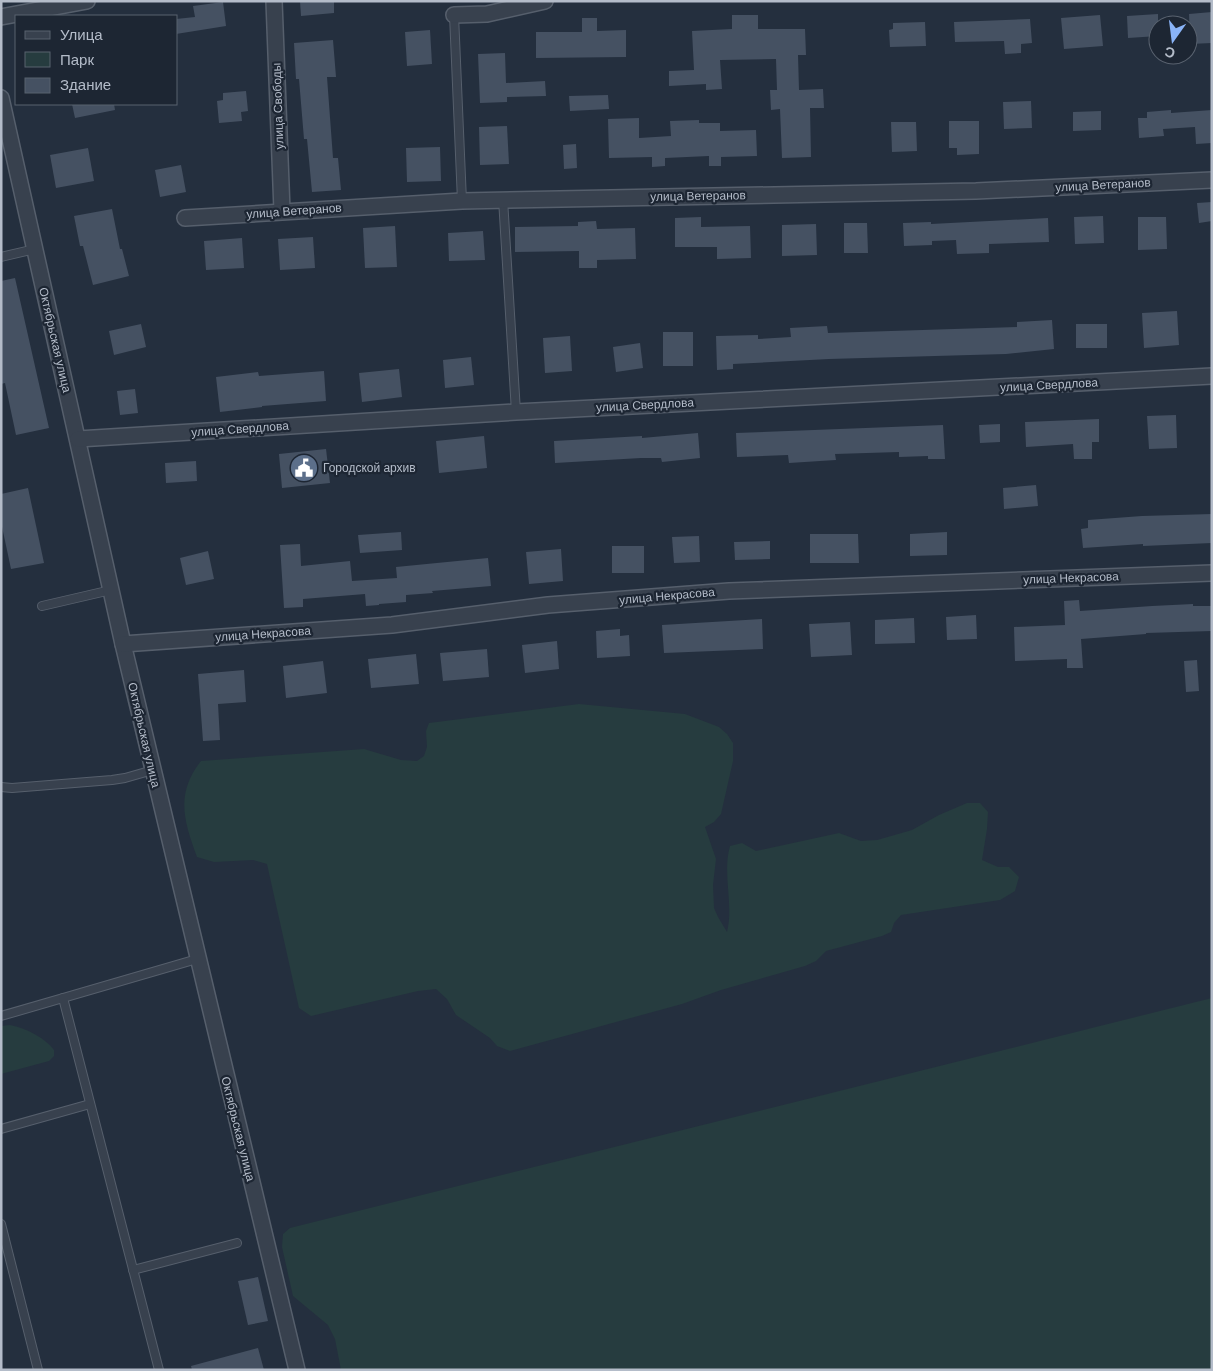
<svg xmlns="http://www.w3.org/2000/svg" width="1213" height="1371" font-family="'DM Sans',sans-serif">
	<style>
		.green { fill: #263c3f }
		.building { fill: #455162 }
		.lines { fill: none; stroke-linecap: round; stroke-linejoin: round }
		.lane-casing { stroke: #565f6c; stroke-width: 10 }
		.street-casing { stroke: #565f6c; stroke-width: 18 }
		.lane { stroke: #38414e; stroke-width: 8 }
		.street { stroke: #38414e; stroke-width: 15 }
		.labels { text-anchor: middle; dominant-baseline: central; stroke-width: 4.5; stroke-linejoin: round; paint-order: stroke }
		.street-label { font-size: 12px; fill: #b4bcc9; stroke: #1d2633 }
		.poi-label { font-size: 12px; fill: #b4bcc9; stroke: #1d2633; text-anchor: start }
	</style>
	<rect width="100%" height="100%" fill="#242f3e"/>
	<g class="green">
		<path d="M579 704 685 714 719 727 727 734 733 743V761L721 814 714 822 705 827 716 859 713 885 714 908 718 917 727 932C734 904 722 874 730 846L742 843 756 851 839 833 861 841 877 840 912 830 939 815 967 803H980L988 812 987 829 982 860 998 867H1009L1019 877 1015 891 1000 900 901 915 894 923 891 932 882 936 826 951 816 961 805 966 721 990 682 1004 510 1051 497 1046 490 1038 456 1015 447 999 436 989 418 991 311 1016 299 1008 267 864 253 860 214 862 197 857C184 821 175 794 201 761L364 749 401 760 417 761 424 756 427 747 426 731 429 723Z"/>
		<path d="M1212 998V1370H341L335 1339 328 1325 293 1296 282 1247 283 1234 290 1228Z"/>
		<path d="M10 1025C26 1028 45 1038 54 1050V1056L49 1061 1 1074V1026Z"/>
	</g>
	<g class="building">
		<path d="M300 1H334V13L301 16Z"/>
		<path d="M223 2 226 26 176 34V19L195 17 193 6Z"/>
		<path d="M1212 12V43L1190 44 1189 14Z"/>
		<path d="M1158 14V36L1128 38 1127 16Z"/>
		<path d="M732 15H758V29H805L806 55H798L799 90 823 89 824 108H810L811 157 782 158 780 109 771 110 770 90H777L776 59 720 60 722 89 706 90V84L669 86V71L694 70 692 31 732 29Z"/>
		<path d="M1100 15 1103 46 1064 49 1061 18Z"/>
		<path d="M582 18H597V31L626 30V57L536 58V32H582Z"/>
		<path d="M1030 19 1032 43 1021 44V53L1005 54 1004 41 955 42 954 22Z"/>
		<path d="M925 22 926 46 890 47 889 30 893 29V23Z"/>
		<path d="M430 30 432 64 407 66 405 32Z"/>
		<path d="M333 40 336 77H327L333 158H338L341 190 312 192 307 139H304L299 79H296L294 43Z"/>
		<path d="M505 53 506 83 545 81 546 96 507 97V102L480 103 478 54Z"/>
		<path d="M246 91 248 111 241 112 242 121 219 123 217 101 223 100V93Z"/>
		<path d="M608 95 609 109 570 111 569 96Z"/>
		<path d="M1031 101 1032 128 1004 129 1003 102Z"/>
		<path d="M72 104H114L115 110 75 118Z"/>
		<path d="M1171 110V113L1212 110V143L1196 144 1195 127 1163 129 1164 136 1139 138 1138 118H1147V112Z"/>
		<path d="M1101 111V130L1073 131V112Z"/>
		<path d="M639 118V138L671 136 670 121 699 120V123H720V131L756 130 757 156 721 157V166H709V156L665 158V166L652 167V157L609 158 608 119Z"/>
		<path d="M949 121H979V154L957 155V148H949Z"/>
		<path d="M891 122H916L917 151 892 152Z"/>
		<path d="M507 126 509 164 480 165 479 127Z"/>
		<path d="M576 144 577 168 564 169 563 145Z"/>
		<path d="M440 147 441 181 407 182 406 148Z"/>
		<path d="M88 148 94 181 56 188 50 155Z"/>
		<path d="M181 165 186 192 160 197 155 170Z"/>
		<path d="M1212 202V221L1199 223 1197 203Z"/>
		<path d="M112 209 120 249H122L129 276 93 285 83 246H80L74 216Z"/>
		<path d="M1103 216 1104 243 1075 244 1074 217Z"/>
		<path d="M701 217V227L750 226 751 258 717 259V247H675V218Z"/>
		<path d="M1138 217H1166L1167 249 1138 250Z"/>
		<path d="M1048 218 1049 242 989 244V253L957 254 956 240 932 241V245L904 246 903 223 931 222V224Z"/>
		<path d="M596 221 597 229 635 228 636 259 597 260V268H579V251L515 252V227L578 226V222Z"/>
		<path d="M844 223H867L868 253H844Z"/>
		<path d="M816 224 817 255 782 256V225Z"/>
		<path d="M395 226 397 267 365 268 363 228Z"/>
		<path d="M483 231 485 260 449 261 448 233Z"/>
		<path d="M313 237 315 268 280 270 278 239Z"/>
		<path d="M242 238 244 268 206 270 204 241Z"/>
		<path d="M15 278 49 428 16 435 5 383 1 384V281Z"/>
		<path d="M1177 311 1179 345 1144 348 1142 313Z"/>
		<path d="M1052 320 1054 349 1006 354 829 359 733 364V369L717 370 716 336 758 335V339L791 337 790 328 827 326 828 333 1017 327V322Z"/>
		<path d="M141 324 146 347 114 355 109 331Z"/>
		<rect x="1076" y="324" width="31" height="24"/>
		<rect x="663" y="332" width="30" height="34"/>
		<path d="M570 336 572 371 545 373 543 338Z"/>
		<path d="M640 343 643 368 616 372 613 347Z"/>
		<path d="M471 357 474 385 445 388 443 360Z"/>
		<path d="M399 369 402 397 362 402 359 373Z"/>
		<path d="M324 371 326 401 262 406V407L220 412 216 377 258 372 259 376Z"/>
		<path d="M135 389 138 413 120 415 117 391Z"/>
		<path d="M1176 415 1177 448 1149 449 1147 416Z"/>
		<path d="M1099 419V442H1092V459H1074L1073 444 1026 447 1025 422Z"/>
		<path d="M1000 424V442L980 443 979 425Z"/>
		<path d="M943 425 945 459H928V456L899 457V452L835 454 836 460 789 463 788 455 737 457 736 433Z"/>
		<path d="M698 433 700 458 662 462 661 458H641L555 463 554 441 642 436V438Z"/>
		<path d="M484 436 487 468 439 473 436 441Z"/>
		<path d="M326 449 330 483 282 488 279 454Z"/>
		<path d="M196 461 197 481 166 483 165 463Z"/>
		<path d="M1036 485 1038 506 1004 509 1003 488Z"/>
		<path d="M28 488 44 563 11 569 1 522V494Z"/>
		<path d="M1212 514V543L1143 546V544L1083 548 1081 529 1088 528V520L1142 516Z"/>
		<path d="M401 532 402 550 360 553 358 535Z"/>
		<path d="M947 532V555L910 556V534Z"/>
		<path d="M810 534H858L859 563H810Z"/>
		<path d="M699 536 700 562 674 563 672 537Z"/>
		<path d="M770 541V559L735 560 734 542Z"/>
		<path d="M300 544 301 566 350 561 352 581 397 578 396 567 488 558 491 586 432 591 433 593 406 595V602L379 604V605L366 606 365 594 303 599V607L284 608 280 545Z"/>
		<rect x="612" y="546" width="32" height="27"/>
		<path d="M561 549 563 581 529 584 526 552Z"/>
		<path d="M208 551 214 579 186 585 180 558Z"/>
		<path d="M1079 600 1080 611 1152 606 1193 604V606H1212V631L1146 633V634L1081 639 1083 668H1067V659L1015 661 1014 627 1065 625 1064 601Z"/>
		<path d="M976 615 977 639 947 640 946 617Z"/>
		<path d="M914 618 915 643 875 644V620Z"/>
		<path d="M762 619 763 649 664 653 662 625Z"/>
		<path d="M850 622 852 655 811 657 809 624Z"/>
		<path d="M620 629V636L629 635 630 656 597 658 596 631Z"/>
		<path d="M557 641 559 669 525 673 522 645Z"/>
		<path d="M487 649 489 677 443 681 440 653Z"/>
		<path d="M416 654 419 684 371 688 368 659Z"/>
		<path d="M1197 660 1199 691 1186 692 1184 661Z"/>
		<path d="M323 661 327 693 286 698 283 666Z"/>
		<path d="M244 670 246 702 218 704 220 740 203 741 198 674Z"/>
		<path d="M258 1277 268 1321 248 1325 238 1281Z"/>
		<path d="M258 1348 264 1370H192L191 1366Z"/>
	</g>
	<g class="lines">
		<defs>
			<g id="lane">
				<path d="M454 15 462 201"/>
				<path d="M503 199 516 412"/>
				<path d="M1 257 35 249"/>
				<path d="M42 606 111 590"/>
				<path d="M1 787 12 788 112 780 125 778 153 770"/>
				<path d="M1 1016 63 998"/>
				<path d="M1 1129 90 1104"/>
				<path d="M1 1224 38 1370"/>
				<path d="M133 1270 237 1243"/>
				<path d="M159 1370 63 998 197 959"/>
			</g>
			<g id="street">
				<path d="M274 1 282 211"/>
				<path d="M454 15 487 14 545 1"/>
				<path d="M1 17 87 1"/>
				<path d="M1 98 123 644 297 1370"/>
				<path d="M185 218 462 201 976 191 1212 180"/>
				<path d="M78 439 516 412 1212 376"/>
				<path d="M123 644 392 625 548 605 729 591 1212 573"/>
			</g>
		</defs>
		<use href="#lane" class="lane-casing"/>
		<use href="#street" class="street-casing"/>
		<use href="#lane" class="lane"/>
		<use href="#street" class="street"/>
	</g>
	<defs>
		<symbol id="civic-disc" viewBox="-11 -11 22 22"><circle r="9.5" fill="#5c6f8a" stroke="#1d2633"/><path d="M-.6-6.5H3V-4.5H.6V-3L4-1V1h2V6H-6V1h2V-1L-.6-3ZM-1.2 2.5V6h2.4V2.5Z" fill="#fff"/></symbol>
	</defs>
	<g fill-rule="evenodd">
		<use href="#civic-disc" x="288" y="452" width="32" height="32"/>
	</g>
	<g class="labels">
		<g class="street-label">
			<text transform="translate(278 106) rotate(-92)">улица Свободы</text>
			<text transform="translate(1103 185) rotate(-3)">улица Ветеранов</text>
			<text transform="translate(698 196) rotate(-1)">улица Ветеранов</text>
			<text transform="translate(294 211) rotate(-4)">улица Ветеранов</text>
			<text transform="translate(55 340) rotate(77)">Октябрьская улица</text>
			<text transform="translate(1049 385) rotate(-3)">улица Свердлова</text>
			<text transform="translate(645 405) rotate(-3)">улица Свердлова</text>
			<text transform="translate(240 429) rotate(-4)">улица Свердлова</text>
			<text transform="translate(1071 578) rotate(-2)">улица Некрасова</text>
			<text transform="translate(667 596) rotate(-5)">улица Некрасова</text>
			<text transform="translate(263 634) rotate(-4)">улица Некрасова</text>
			<text transform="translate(144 735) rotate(77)">Октябрьская улица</text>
			<text transform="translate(238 1129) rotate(76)">Октябрьская улица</text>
		</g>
		<g class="poi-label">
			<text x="323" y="468">Городской архив</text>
		</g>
	</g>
	<rect width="1213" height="1371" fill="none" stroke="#b4bcc9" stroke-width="5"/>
	<rect x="15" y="15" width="162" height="90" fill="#1d2633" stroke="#59626f"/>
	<rect x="25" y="31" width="25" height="8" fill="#38414e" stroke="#59626f"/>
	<text x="60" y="40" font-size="15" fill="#b4bcc9">Улица</text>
	<rect x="25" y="52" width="25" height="15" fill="#263c3f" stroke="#59626f"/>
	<text x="60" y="65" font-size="15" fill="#b4bcc9">Парк</text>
	<rect x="25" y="78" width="25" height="15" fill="#455162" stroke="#59626f"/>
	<text x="60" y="90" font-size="15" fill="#b4bcc9">Здание</text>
	<g transform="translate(1173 40) rotate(194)"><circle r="24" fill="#1d2633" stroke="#59626f"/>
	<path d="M0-4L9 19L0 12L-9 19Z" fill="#8ab4f8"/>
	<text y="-8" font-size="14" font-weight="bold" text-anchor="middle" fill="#b4bcc9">С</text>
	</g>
</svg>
